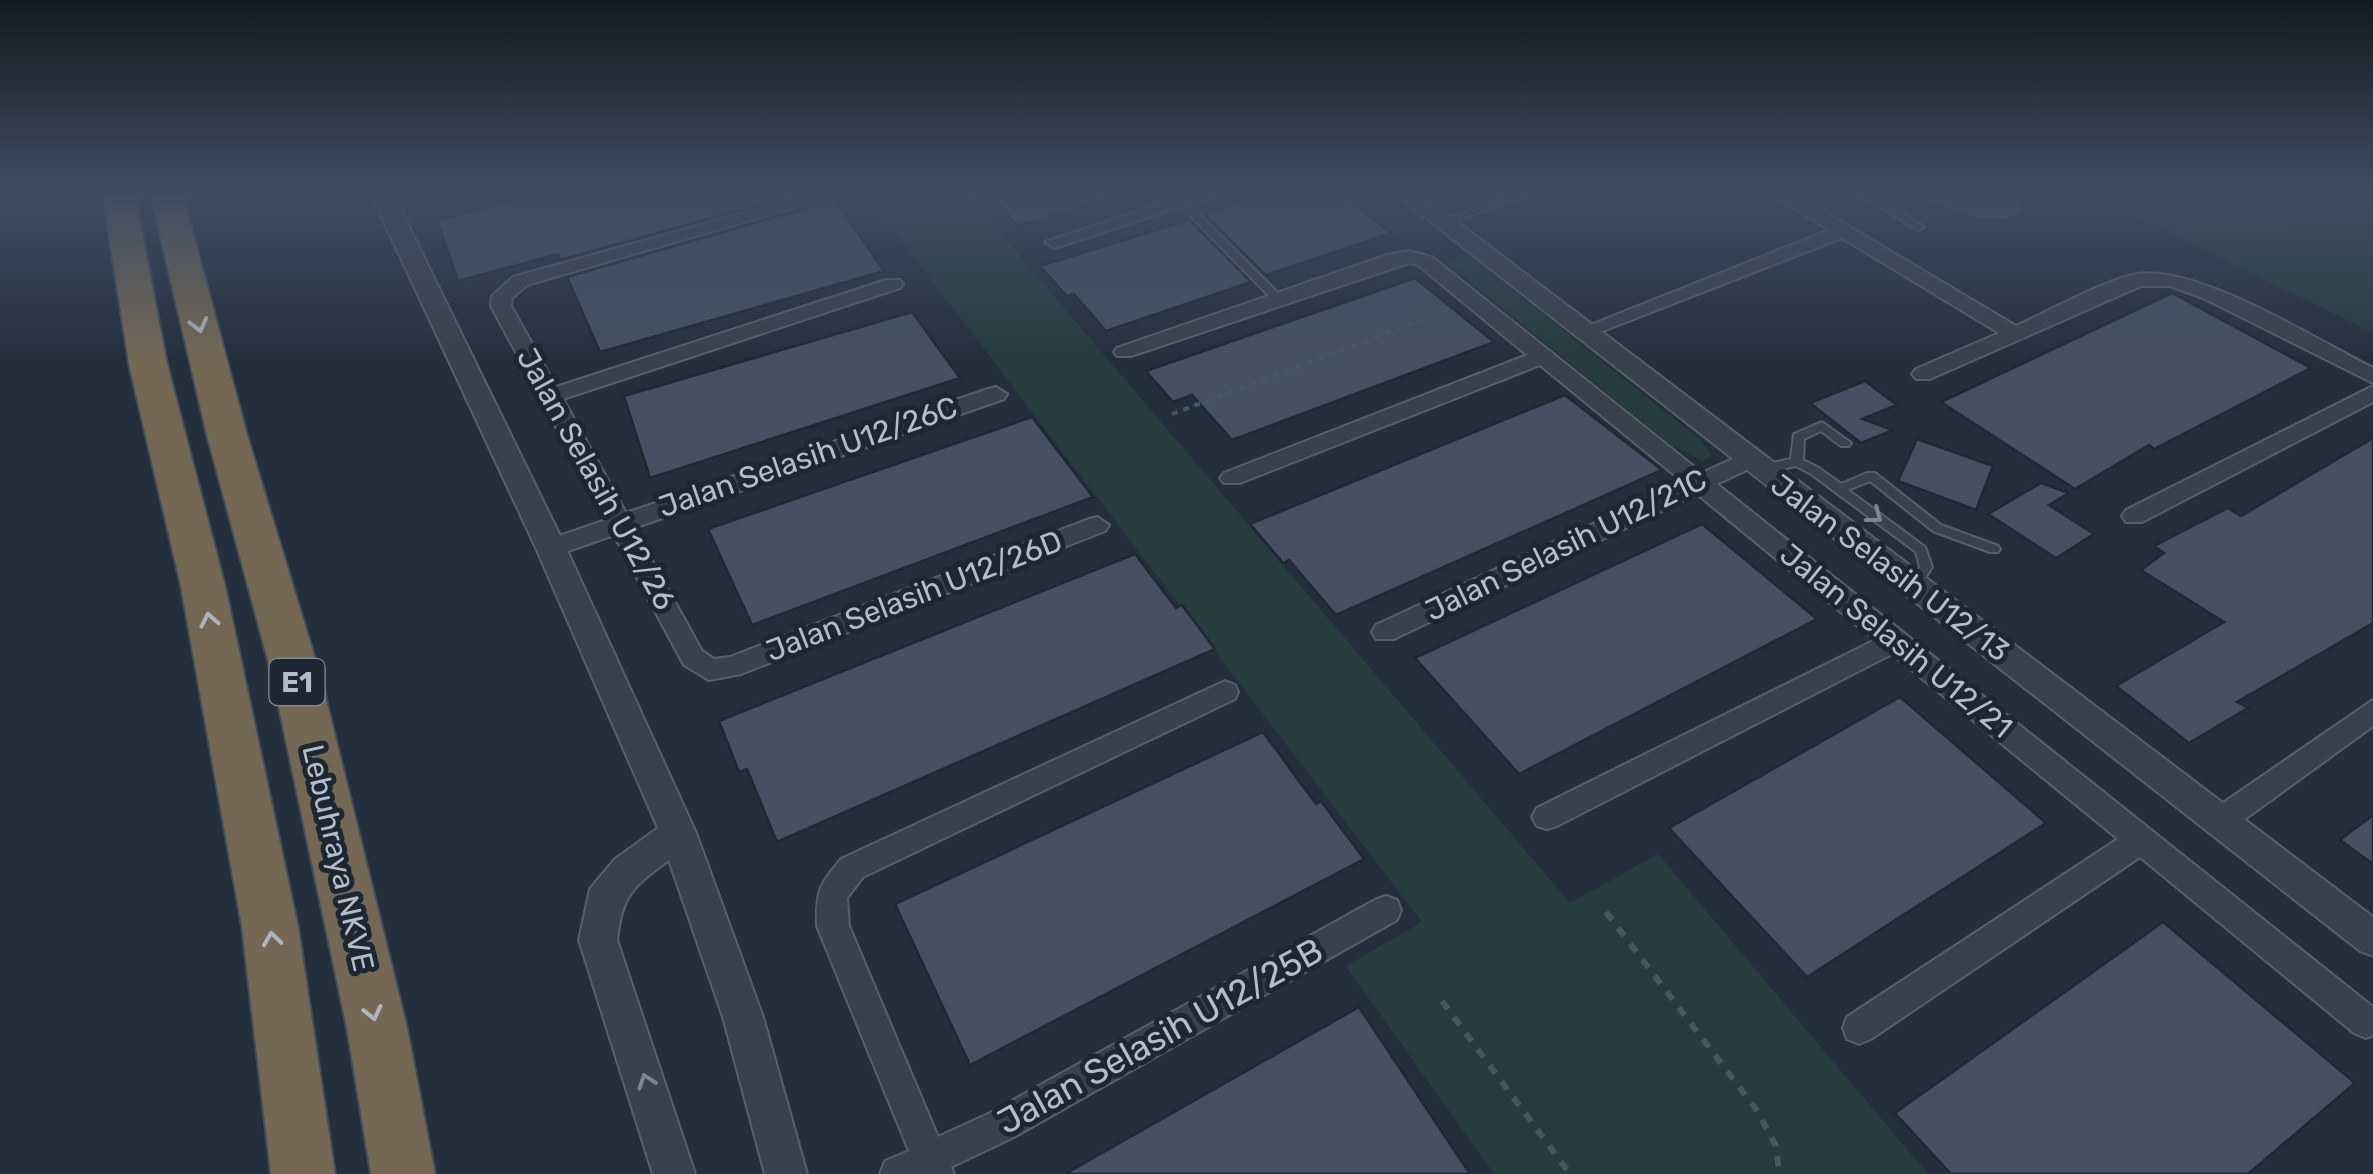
<svg xmlns="http://www.w3.org/2000/svg" width="2373" height="1174" font-family="Rubik,sans-serif">
	<style>
		.green { fill: #263c3f }
		.building { fill: #455162; stroke: #1f2835; stroke-width: 2.5 }
		.lines { fill: none; stroke-linecap: round; stroke-linejoin: round }
		.service-casing { stroke: #565f6c; stroke-width: 4 }
		.minor-casing { stroke: #565f6c; stroke-width: 4 }
		.tertiary-casing { stroke: #565f6c; stroke-width: 4 }
		.motorway-casing { stroke: #434c59; stroke-width: 4 }
		.path-far1 { stroke: #44595c; stroke-width: 4; stroke-dasharray: 6 6; stroke-linecap: butt }
		.path { stroke: #44595c; stroke-width: 6; stroke-dasharray: 10 10; stroke-linecap: butt }
		.service { fill: #38414e; fill-rule: evenodd }
		.minor { fill: #38414e; fill-rule: evenodd }
		.tertiary { fill: #38414e; fill-rule: evenodd }
		.motorway { fill: #746855; fill-rule: evenodd }
		.oneway { stroke: #aeb4bd }
		.oneway2 { stroke: #7c8592 }
		.labels { text-anchor: middle; dominant-baseline: central; stroke-width: 10; stroke-linejoin: round; paint-order: stroke }
		.shield { fill: #1d2633; stroke: #878f9c; stroke-width: 2.5 }
		.shield-label { font-size: 28px; font-weight: bold; fill: #b4bcc9 }
		.street-label { font-size: 30px; fill: #b4bcc9; stroke: #1d2633 }
		.near-street-label { font-size: 35px; fill: #b4bcc9; stroke: #1d2633 }
	</style>
	<rect width="100%" height="100%" fill="#242f3e"/>
	<g class="green">
		<path d="M867 196H969L1570 903 1658 854 1928 1174H1494L1346 966 1422 922Z"/>
		<path d="M2098 196H2373V333Z"/>
		<path d="M1467 254 1702 441 1712 456 1703 461 1672 446 1447 263Z"/>
	</g>
	<g class="building">
		<path d="M531 196H791L560 260 558 254 458 281 437 220Z"/>
		<path d="M992 196H1098L1099 202 1018 226Z"/>
		<path d="M1256 196H1344L1391 233 1266 275 1205 215Z"/>
		<path d="M1913 196H2017L2022 211 2007 220H1979Z"/>
		<path d="M835 200 884 271 600 352 567 277Z"/>
		<path d="M1189 220 1251 282 1106 331 1074 294 1067 296 1040 266Z"/>
		<path d="M1415 278 1494 342 1232 440 1192 395 1173 402 1146 371Z"/>
		<path d="M2172 293 2311 368 2154 449 2149 445 2075 489 1941 402Z"/>
		<path d="M912 312 960 378 650 478 624 396Z"/>
		<path d="M1865 381 1897 405 1862 419 1893 430 1861 443 1810 403Z"/>
		<path d="M1565 395 1662 470 1336 615 1289 560 1283 563 1250 524Z"/>
		<path d="M1032 417 1093 497 752 625 708 529Z"/>
		<path d="M2373 438V623L2237 702 2248 708 2189 743 2116 686 2224 622 2141 570 2164 553 2154 546 2228 508 2241 516Z"/>
		<path d="M1917 439 1993 466 1976 510 1898 481Z"/>
		<path d="M2041 483 2069 493 2049 505 2094 534 2056 558 1988 514Z"/>
		<path d="M1702 524 1817 619 1519 774 1415 658Z"/>
		<path d="M1135 554 1176 608 1182 605 1215 649 777 842 747 769 739 772 719 721Z"/>
		<path d="M1900 697 2046 823 1807 977 1669 828Z"/>
		<path d="M1263 732 1316 804 1321 801 1364 859 970 1065 895 904Z"/>
		<path d="M2373 815V864L2340 840Z"/>
		<path d="M2163 922 2355 1083 2248 1174H1951L1895 1113Z"/>
		<path d="M1359 1007 1470 1174H1065Z"/>
	</g>
	<g class="lines">
		<defs>
			<g id="service">
				<path d="M1514 196H1527L1446 224H1440L1438 222Z"/>
				<path d="M1863 196H1873L1924 227 1919 230 1916 229Z"/>
				<path d="M1183 200 1186 201 1283 298V302H1275L1180 205 1178 203Z"/>
				<path d="M1822 422 1851 443 1849 446H1841L1821 431 1804 439 1803 460 1819 468 1841 484 1867 473H1875L1941 525 1998 546 2000 549 1998 552H1990L1933 531 1870 481 1848 490 1925 547 1932 567 1920 586H1912L1910 583 1920 567 1916 552 1811 474 1796 466 1763 473 1759 472 1757 469 1759 466 1791 459 1794 434Z"/>
			</g>
			<g id="minor">
				<path d="M805 196H834L527 285 512 298 511 306 556 387 886 280H900L903 284 900 288 563 399 626 513 988 389 996 387 1007 394 1004 399 634 528 702 651 714 659 730 657 1089 519 1097 517 1109 525 1105 531 741 674 709 680 684 665 614 535 551 557 539 548 542 542 606 520 491 306 492 296 513 277Z"/>
				<path d="M1185 196H1213L1061 246 1054 248 1045 242Z"/>
				<path d="M1776 196H1798L2016 326C2045 313 2109 278 2137 274 2199 265 2315 339 2373 368V383L2203 298 2170 286H2141L1930 379H1916L1912 374 1916 369 1999 333 1842 238 1590 336 1583 338 1573 332 1829 230Z"/>
				<path d="M1409 251 1432 257 1702 473 1741 455H1757L1760 460 1757 465 1717 484 2373 1007V1035L2366 1038 2354 1033 2140 857 1871 1039 1859 1044 1847 1039 1843 1028 1847 1017 2118 839 1892 654 1557 826 1547 829 1537 826 1532 817 1537 808 1875 640 1697 494 1394 639H1376L1372 632 1376 625 1683 482 1540 365 1240 483H1224L1220 478 1224 473 1527 355 1418 265 1409 263 1131 356H1117L1114 352 1117 348 1387 255Z"/>
				<path d="M2373 386V402L2142 522H2126L2122 516 2126 510Z"/>
				<path d="M1225 681 1235 685 1238 692 1235 699 863 877 847 898 849 926 938 1137 990 1113 1375 900 1386 896 1397 900 1401 910 1397 920 1014 1137 951 1167 954 1174H880L885 1161 909 1151 817 926C816 890 819 886 841 859Z"/>
				<path d="M2373 700V726L2230 830 2220 833 2210 830 2205 821 2210 812Z"/>
			</g>
			<g id="tertiary">
				<path d="M372 196H394L566 548 696 833 763 1017 807 1174H765L723 1017 669 860C633 887 622 894 617 940L695 1174H653L579 940 590 889 615 859 658 828 536 548Z"/>
				<path d="M1398 196H1423L2373 917V956L2360 951Z"/>
			</g>
			<g id="motorway">
				<path d="M103 196H135L167 364 225 586 298 927 335 1174H271L242 927 181 586 129 364Z"/>
				<path d="M151 196H183L247 435 320 675 407 1028 435 1174H371L347 1028 272 675 207 435Z"/>
			</g>
		</defs>
		<use href="#service" class="service-casing"/>
		<use href="#minor" class="minor-casing"/>
		<use href="#tertiary" class="tertiary-casing"/>
		<use href="#motorway" class="motorway-casing"/>
		<path class="path-far1" d="M1172 414 1453 308"/>
		<g class="path">
			<path d="M1606 912 1756 1109 1776 1146 1779 1174"/>
			<path d="M1442 1001 1570 1174"/>
		</g>
		<use href="#service" class="service"/>
		<use href="#minor" class="minor"/>
		<use href="#tertiary" class="tertiary"/>
		<use href="#motorway" class="motorway"/>
	</g>
	<defs><path id="oneway-chevron" d="M-2-3.5L2.5 0L-2 3.5" fill="none" stroke-width="1.6" stroke-linecap="round" stroke-linejoin="round" transform="scale(2.5)"/></defs>
	<g class="oneway">
		<use href="#oneway-chevron" transform="translate(199 325) rotate(76)"/>
		<use href="#oneway-chevron" transform="translate(209 620) rotate(-101)"/>
		<use href="#oneway-chevron" transform="translate(272 939) rotate(-98)"/>
		<use href="#oneway-chevron" transform="translate(373 1013) rotate(77)"/>
	</g>
	<g class="oneway2">
		<use href="#oneway-chevron" transform="translate(1875 516) rotate(37)"/>
		<use href="#oneway-chevron" transform="translate(646 1081) rotate(-109)"/>
	</g>
	<linearGradient id="sky" x2="0" y2="1"><stop stop-color="#141a22"/><stop offset="0.54" stop-color="#3f4d63"/><stop offset="1" stop-color="#3f4d63" stop-opacity="0"/></linearGradient>
	<rect width="2373" height="360" fill="url(#sky)"/>
	<g class="labels">
		<rect class="shield" x="269.5" y="659" width="55" height="46" rx="8"/>
		<g class="shield-label">
			<text x="297" y="682">E1</text>
		</g>
		<g class="street-label">
			<text transform="translate(808 457) rotate(-19)">Jalan Selasih U12/26C</text>
			<text transform="translate(596 479) rotate(61)">Jalan Selasih U12/26</text>
			<text transform="translate(1566 545) rotate(-26)">Jalan Selasih U12/21C</text>
			<text transform="translate(1890 568) rotate(37)">Jalan Selasih U12/13</text>
			<text transform="translate(914 596) rotate(-21)">Jalan Selasih U12/26D</text>
			<text transform="translate(1896 641) rotate(39)">Jalan Selasih U12/21</text>
			<text transform="translate(338 858) rotate(77)">Lebuhraya NKVE</text>
		</g>
		<g class="near-street-label">
			<text transform="translate(1160 1036) rotate(-29)">Jalan Selasih U12/25B</text>
		</g>
	</g>
</svg>
